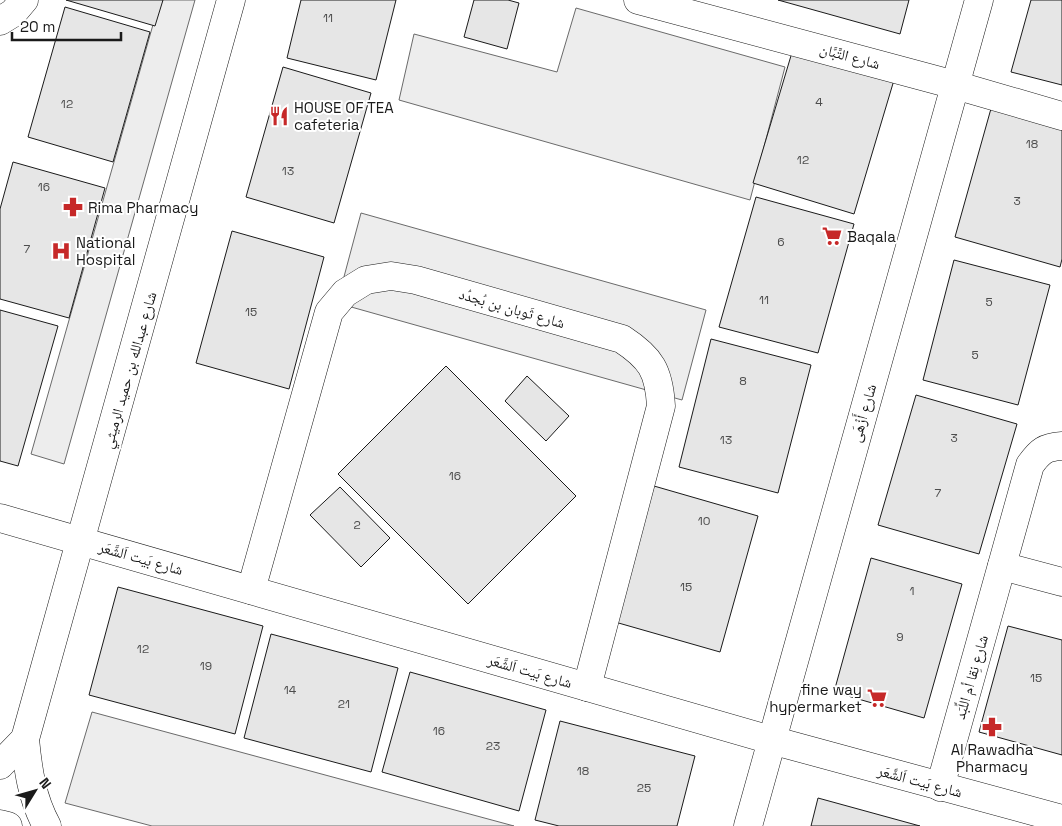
<svg xmlns="http://www.w3.org/2000/svg" width="1062" height="826" font-family="'Space Grotesk','Noto Naskh Arabic',sans-serif">
	<style>
		.built { fill: #ededed; stroke: #6a6a6a }
		.building { fill: #e6e6e6; stroke: #1a1a1a }
		.lines { fill: none; stroke-linecap: round; stroke-linejoin: round }
		.street-casing { stroke: #1a1a1a; stroke-width: 29 }
		.secondary-casing { stroke: #1a1a1a; stroke-width: 29 }
		.street { stroke: #fff; stroke-width: 28 }
		.secondary { stroke: #fff; stroke-width: 28 }
		.labels { text-anchor: middle; dominant-baseline: central; stroke-width: 4; stroke-linejoin: round; paint-order: stroke }
		.number-label { font-size: 12px; fill: #4d4d4d }
		.street-label { font-size: 15px; fill: #1a1a1a; stroke: #fff }
		.poi-label { font-size: 15px; fill: #1a1a1a; stroke: #fff; text-anchor: start }
	</style>
	<rect width="100%" height="100%" fill="#fff"/>
	<g class="built">
		<path d="M160 0H195L64 464 31 454Z"/>
		<path d="M576 8 785 67 750 200 399 100 414 34 557 72Z"/>
		<path d="M361 213 706 310 682 400 337 303Z"/>
		<path d="M92 712 514 826H152L65 803Z"/>
	</g>
	<g class="building">
		<path d="M66 0H163L155 26Z"/>
		<path d="M301 0H396L376 80 287 58Z"/>
		<path d="M474 0H508L519 3 507 49 464 37Z"/>
		<path d="M778 0H909L900 34Z"/>
		<path d="M1031 0H1062V85L1011 72Z"/>
		<path d="M65 7 150 32 113 162 28 137Z"/>
		<path d="M793 49 894 80 854 214 753 183Z"/>
		<path d="M283 67 371 93 334 223 246 197Z"/>
		<path d="M992 105 1062 125V259L1060 267 955 237Z"/>
		<path d="M13 162 105 188 69 318 0 299V209Z"/>
		<path d="M756 197 854 224 818 353 719 327Z"/>
		<path d="M232 231 324 257 289 389 196 363Z"/>
		<path d="M954 260 1050 285 1018 405 923 380Z"/>
		<path d="M0 310 58 326 18 466 0 461Z"/>
		<path d="M711 339 811 365 778 493 679 467Z"/>
		<path d="M446 366 576 496 468 604 338 474Z"/>
		<path d="M527 376 569 416 546 441 505 401Z"/>
		<path d="M916 395 1017 424 979 554 878 525Z"/>
		<path d="M654 486 758 516 720 652 615 622Z"/>
		<path d="M340 487 390 538 361 567 310 515Z"/>
		<path d="M871 558 962 584 924 718 834 692Z"/>
		<path d="M118 587 263 626 235 734 89 695Z"/>
		<path d="M1008 626 1062 640V755L979 732Z"/>
		<path d="M271 634 398 668 371 772 244 738Z"/>
		<path d="M410 672 546 710 519 811 382 772Z"/>
		<path d="M560 721 695 756 677 826H559L535 820Z"/>
		<path d="M818 798 920 826H811Z"/>
	</g>
	<g class="lines">
		<defs>
			<g id="street">
				<path d="M638 0 955 85 1062 116"/>
				<path d="M0 21 13 13 24 0"/>
				<path d="M0 518 771 740 1062 819"/>
				<path d="M1002 566 1062 582"/>
				<path d="M251 590 329 312 345 293 366 280 391 276 416 280 622 339C651 358 659 371 661 406L587 687"/>
				<path d="M0 765 25 739"/>
				<path d="M940 787 1030 465C1040 451 1045 447 1062 446"/>
				<path d="M47 826C32 799 28 770 25 739L231 0"/>
				<path d="M748 826 979 0"/>
			</g>
			<path id="secondary" d="M0 824 8 826"/>
		</defs>
		<use href="#street" class="street-casing"/>
		<use href="#secondary" class="secondary-casing"/>
		<use href="#street" class="street"/>
		<use href="#secondary" class="secondary"/>
	</g>
	<defs>
		<symbol id="restaurant-bare" viewBox="-9 -9 18 18"><path d="M-5-6h1v4h1v-4h1v4h1v-4h1v5L-1.5 .5V6h-2V.5L-5-1ZM5-6V6H3V1.5H1.5Q1.5-4 5-6Z" fill="#c62828" stroke="#fff" stroke-width="2.5" paint-order="stroke"/></symbol>
		<symbol id="pharmacy-bare" viewBox="-9 -9 18 18"><path d="M-2-6h4v4h4v4h-4v4h-4v-4h-4v-4h4Z" fill="#c62828" stroke="#fff" stroke-width="2.5" paint-order="stroke"/></symbol>
		<symbol id="supermarket-bare" viewBox="-9 -9 18 18"><path d="M-6-5.5h2.5l.6 2H6L4.5 2H-2.5L-4.4-4H-6ZM-1.5 3.2a1.3 1.3 0 1 0 .1 0ZM3 3.2a1.3 1.3 0 1 0 .1 0Z" fill="#c62828" stroke="#fff" stroke-width="2.5" paint-order="stroke"/></symbol>
		<symbol id="hospital-bare" viewBox="-9 -9 18 18"><path d="M-5-5h3v3.5h4V-5h3V5h-3V1.5h-4V5h-3Z" fill="#c62828" stroke="#fff" stroke-width="2.5" paint-order="stroke"/></symbol>
	</defs>
	<g fill-rule="evenodd">
		<use href="#restaurant-bare" x="265" y="102" width="28" height="28"/>
		<use href="#pharmacy-bare" x="59" y="193" width="28" height="28"/>
		<use href="#supermarket-bare" x="818" y="222" width="28" height="28"/>
		<use href="#hospital-bare" x="47" y="237" width="28" height="28"/>
		<use href="#supermarket-bare" x="863" y="684" width="28" height="28"/>
		<use href="#pharmacy-bare" x="978" y="713" width="28" height="28"/>
	</g>
	<g class="labels">
		<g class="number-label">
			<text x="328" y="18">11</text>
			<text x="819" y="102">4</text>
			<text x="67" y="104">12</text>
			<text x="1032" y="144">18</text>
			<text x="803" y="160">12</text>
			<text x="288" y="171">13</text>
			<text x="44" y="187">16</text>
			<text x="1017" y="201">3</text>
			<text x="781" y="242">6</text>
			<text x="27" y="249">7</text>
			<text x="764" y="300">11</text>
			<text x="989" y="302">5</text>
			<text x="251" y="312">15</text>
			<text x="975" y="355">5</text>
			<text x="743" y="381">8</text>
			<text x="954" y="438">3</text>
			<text x="726" y="440">13</text>
			<text x="455" y="476">16</text>
			<text x="938" y="493">7</text>
			<text x="704" y="521">10</text>
			<text x="357" y="525">2</text>
			<text x="686" y="587">15</text>
			<text x="912" y="591">1</text>
			<text x="900" y="637">9</text>
			<text x="143" y="649">12</text>
			<text x="206" y="666">19</text>
			<text x="1036" y="678">15</text>
			<text x="290" y="690">14</text>
			<text x="344" y="704">21</text>
			<text x="439" y="731">16</text>
			<text x="493" y="746">23</text>
			<text x="583" y="771">18</text>
			<text x="644" y="788">25</text>
		</g>
		<g class="street-label">
			<text transform="translate(850 56) rotate(15)">شارع التَّبَّان</text>
			<text transform="translate(512 308) rotate(16)">شارع ثَوبان بن بُجدُد</text>
			<text transform="translate(129 370) rotate(-74)">شارع عبدالله بن حميد الرميثي</text>
			<text transform="translate(863 413) rotate(-74)">شارع أَزْهَى</text>
			<text transform="translate(141 558) rotate(16)">شارع بَيت اَلشَّعَر</text>
			<text transform="translate(530 671) rotate(16)">شارع بَيت اَلشَّعَر</text>
			<text transform="translate(971 677) rotate(-74)">شارع نِقا أم اللِّبَد</text>
			<text transform="translate(920 781) rotate(15)">شارع بَيت اَلشَّعَر</text>
		</g>
		<g class="poi-label">
			<text x="294" y="107">HOUSE OF TEA<tspan x="294" dy="17">cafeteria</tspan></text>
			<text x="88" y="207">Rima Pharmacy</text>
			<text x="847" y="236">Baqala</text>
			<text x="76" y="242">National<tspan x="76" dy="17">Hospital</tspan></text>
			<text x="862" y="689" text-anchor="end">fine way<tspan x="862" dy="17">hypermarket</tspan></text>
			<text x="992" y="749" text-anchor="middle">Al Rawadha<tspan x="992" dy="17">Pharmacy</tspan></text>
		</g>
	</g>
	<g transform="translate(35 791) rotate(53)" stroke="#ffffff" stroke-width="4" paint-order="stroke">
	<path d="M0-4L9 19L0 12L-9 19Z" fill="#1a1a1a"/>
	<text y="-8" font-size="14" font-weight="bold" text-anchor="middle" fill="#1a1a1a">N</text>
	</g>
	<path d="M12 32v8h109v-8" fill="none" stroke="#1a1a1a" stroke-width="2.5"/>
	<text x="20" y="32" font-size="15" fill="#1a1a1a" stroke="#ffffff" stroke-width="4" paint-order="stroke">20 m</text>
</svg>
